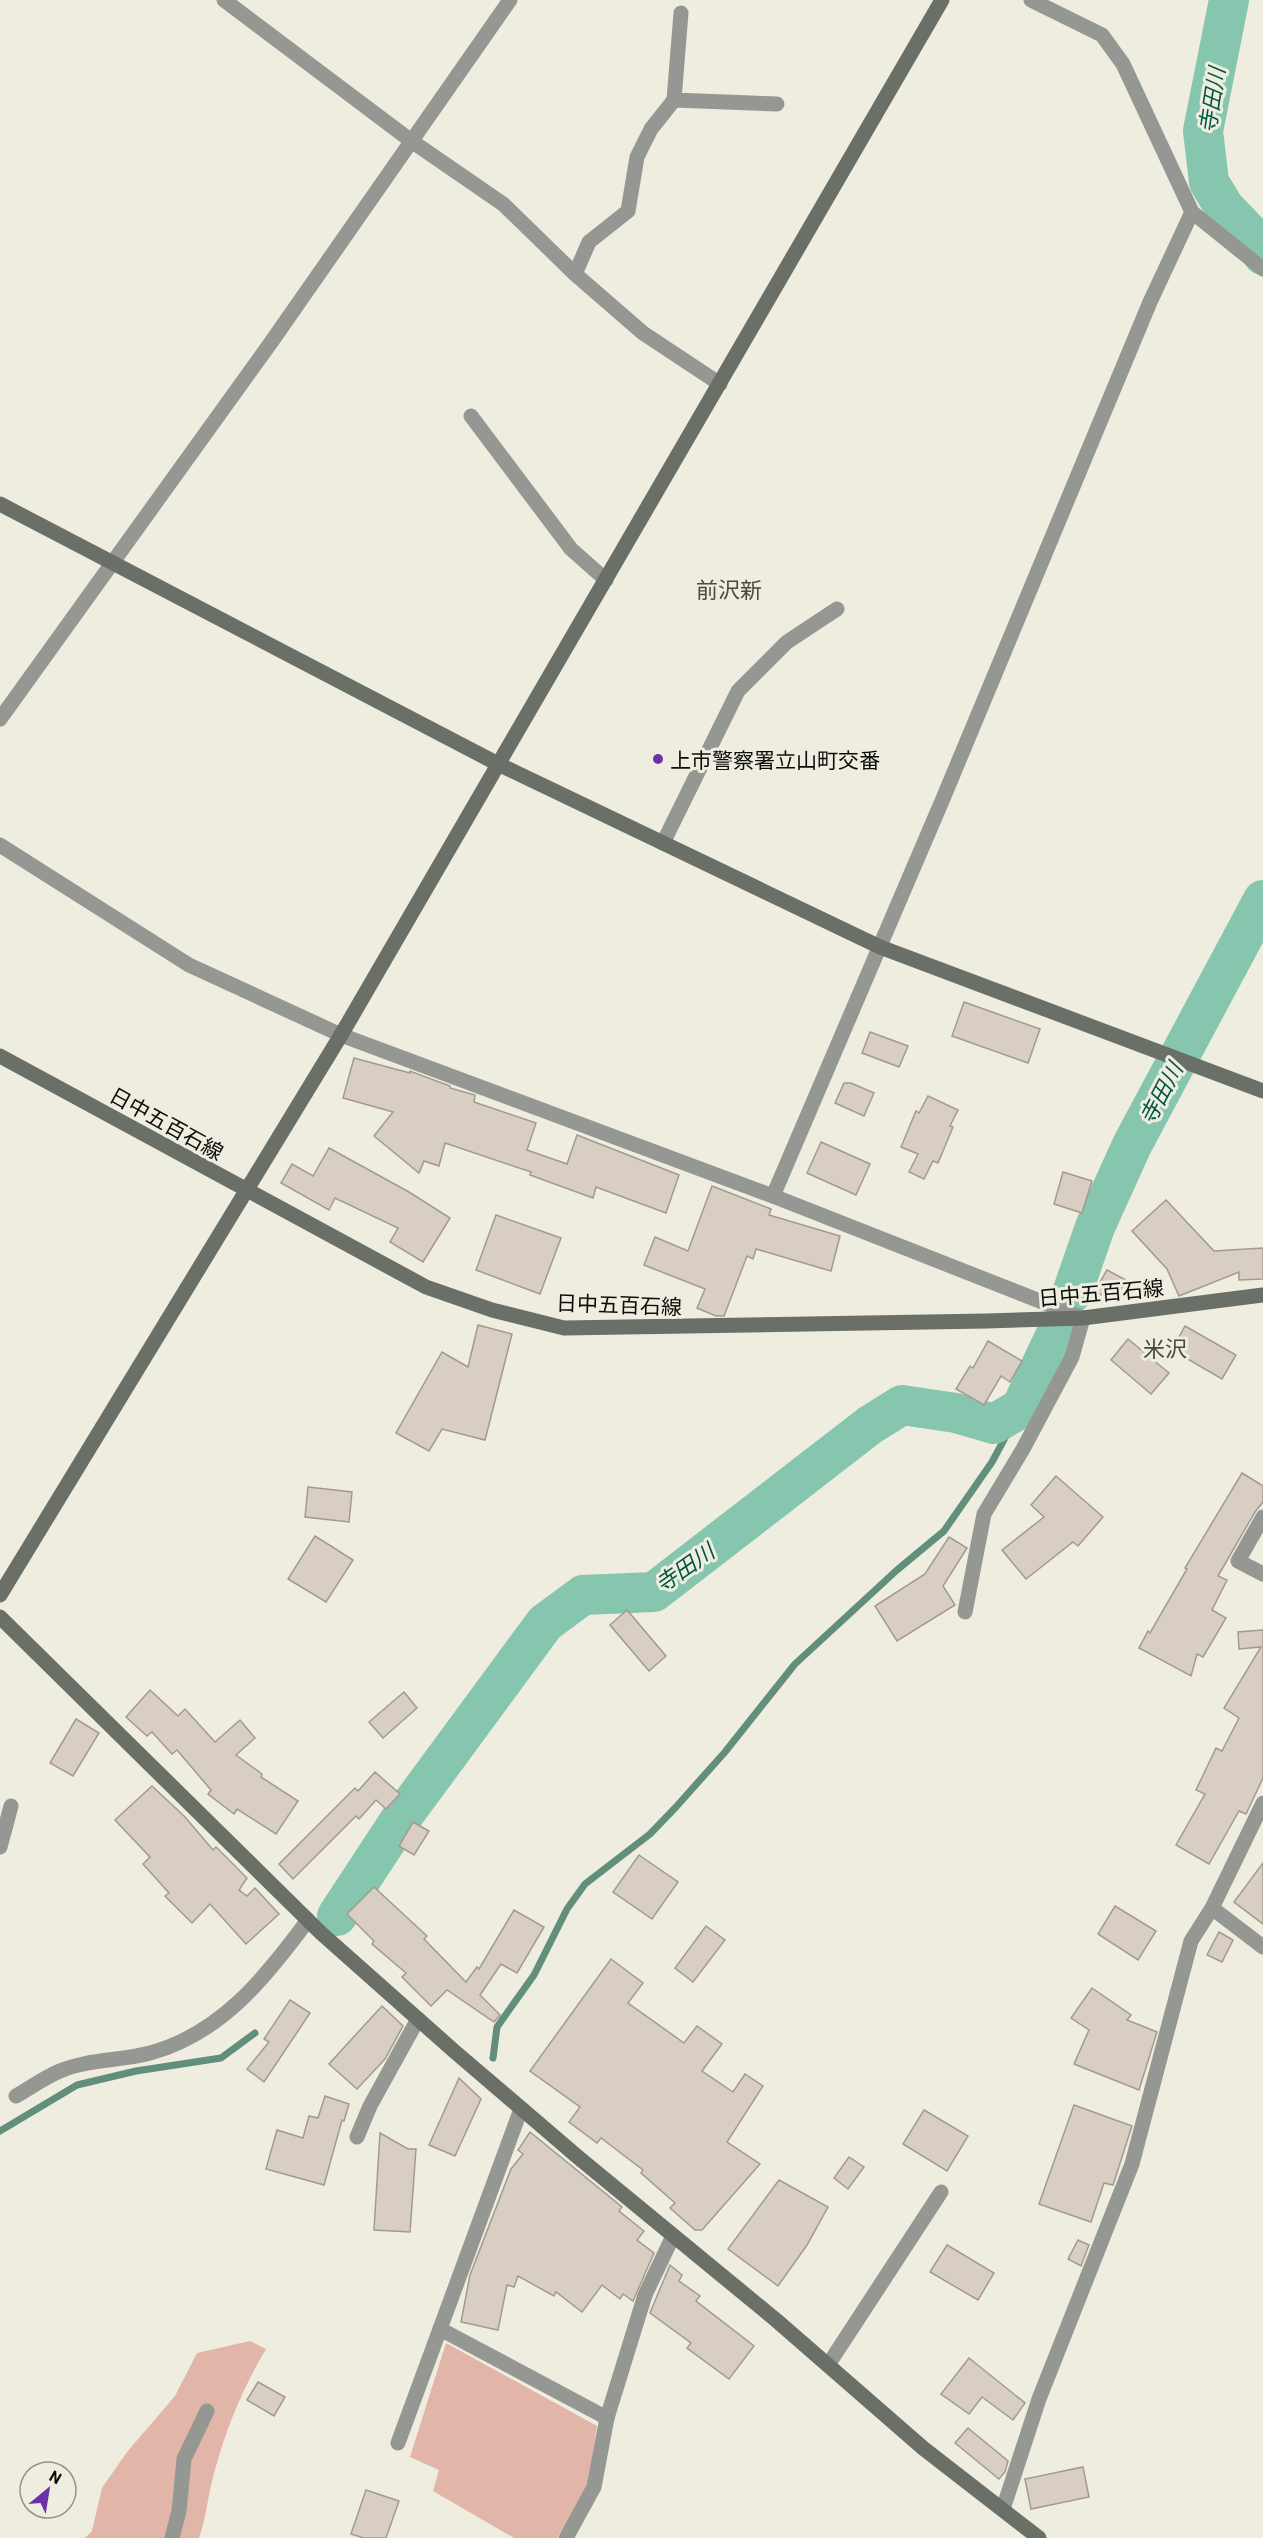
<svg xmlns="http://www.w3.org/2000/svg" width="1263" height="2538" font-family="Barlow,'Noto Sans JP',sans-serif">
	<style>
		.green { fill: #e1b5a7 }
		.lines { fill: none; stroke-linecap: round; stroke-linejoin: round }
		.stream { stroke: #628e7c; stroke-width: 7 }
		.river { stroke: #87c6ae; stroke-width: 40 }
		.building { fill: #d8cec3; stroke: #a39a8f; stroke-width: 1.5 }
		.street { stroke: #949792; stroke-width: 15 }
		.secondary { stroke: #6a6f68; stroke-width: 15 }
		.poi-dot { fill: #6b32a8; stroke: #eeeddf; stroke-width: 2 }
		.labels { text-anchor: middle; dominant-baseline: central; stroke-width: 6; stroke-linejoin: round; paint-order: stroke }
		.poi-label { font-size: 21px; fill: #0c0c08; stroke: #eeeddf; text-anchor: start }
		.street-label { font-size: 21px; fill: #0c0c08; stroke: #eeeddf }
		.water-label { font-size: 22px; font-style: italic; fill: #005741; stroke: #eeeddf }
		.neighbourhood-label { font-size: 22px; fill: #4b4a3f; stroke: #eeeddf }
	</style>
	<rect width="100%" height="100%" fill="#eeeddf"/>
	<g class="green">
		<path d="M250 2341 266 2349C244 2386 226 2428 215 2470 208 2492 207 2516 199 2538H85L92 2531 102 2488 127 2452 175 2396 197 2353Z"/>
		<path d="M446 2343 597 2426 588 2484 557 2538H514L433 2491 439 2470 410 2457Z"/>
	</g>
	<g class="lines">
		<g class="stream">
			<path d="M493 2058 497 2027 534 1975 567 1909 585 1884 650 1834 676 1807 725 1752 795 1664 897 1570 944 1531 992 1462 1021 1408"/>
			<path d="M0 2131 77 2085 136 2071 221 2058 255 2033"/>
		</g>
		<g class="river">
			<path d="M1229 0 1203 131 1209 182 1224 207 1250 234 1263 255"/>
			<path d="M1072 1293 1095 1227 1132 1145 1263 900"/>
			<path d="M337 1916 400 1820 545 1623 583 1595 654 1592 870 1425 902 1405 956 1413 994 1424 1021 1408 1056 1334"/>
		</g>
	</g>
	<g class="building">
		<path d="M964 1002 1040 1029 1028 1063 952 1036Z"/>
		<path d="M870 1032 908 1046 899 1067 862 1053Z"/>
		<path d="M354 1058 410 1073V1071L450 1086V1088L475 1095 474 1102 536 1123 527 1150 567 1164 577 1135 679 1175 666 1213 596 1187 593 1198 530 1175 531 1172 445 1143 439 1166 424 1161 419 1173 374 1136 393 1112 343 1098Z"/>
		<path d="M844 1083H851L874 1093 864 1116 835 1103Z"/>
		<path d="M928 1096 958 1110 950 1126 953 1127 938 1163 933 1161 924 1179 909 1172 918 1154 901 1147 916 1111 919 1113Z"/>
		<path d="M821 1142 870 1164 856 1195 807 1173Z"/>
		<path d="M329 1148 409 1192 450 1218 423 1262 390 1242 398 1228 335 1198 329 1210 281 1183 292 1164 313 1176Z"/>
		<path d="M1063 1172 1092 1181 1082 1213 1054 1204Z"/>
		<path d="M712 1186 771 1209 769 1215 840 1236 831 1271 756 1249 753 1259 747 1256 724 1316H716L697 1308 705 1289 644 1265 655 1237 688 1251Z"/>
		<path d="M1166 1200 1214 1251 1263 1248V1279L1239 1280V1272L1179 1296 1167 1269 1132 1231Z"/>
		<path d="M496 1215 561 1238 540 1294 476 1270Z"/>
		<path d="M1107 1270 1126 1280 1114 1302 1095 1291Z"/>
		<path d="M478 1325 512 1334 485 1440 442 1429 429 1451 396 1433 442 1352 468 1367Z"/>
		<path d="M1185 1326 1236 1355 1222 1379 1172 1350Z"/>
		<path d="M1128 1339 1169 1373 1151 1394 1111 1360Z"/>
		<path d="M988 1341 1022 1361 1010 1382 1001 1376 984 1405 956 1389 970 1366 973 1368Z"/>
		<path d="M1242 1473 1263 1486V1502L1255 1512 1218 1576 1227 1580 1212 1610 1226 1618 1203 1657 1197 1654 1191 1676 1139 1648 1148 1631 1150 1633 1187 1569 1185 1568Z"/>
		<path d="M1056 1476 1103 1517 1078 1546 1073 1542 1026 1579 1002 1550 1044 1517 1031 1505Z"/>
		<path d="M308 1487 352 1492 349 1522 305 1517Z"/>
		<path d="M315 1536 353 1560 326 1602 288 1579Z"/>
		<path d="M949 1537 967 1548 943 1586 955 1605 897 1641 875 1606 925 1574Z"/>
		<path d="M627 1610 666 1656 649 1671 610 1625Z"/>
		<path d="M1263 1630V1778L1246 1814 1239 1811 1209 1864 1176 1845 1205 1794 1196 1790 1216 1748 1222 1751 1239 1718 1224 1708 1261 1647 1239 1649 1238 1632Z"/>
		<path d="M150 1690 178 1716 185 1709 215 1742 240 1720 255 1738 236 1755 262 1774 261 1777 298 1801 276 1834 237 1809 234 1814 208 1794 211 1790 177 1750 172 1754 152 1732 147 1736 126 1717Z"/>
		<path d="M404 1692 417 1708 383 1738 369 1722Z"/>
		<path d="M76 1719 99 1733 73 1776 50 1763Z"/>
		<path d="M375 1772 400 1794 386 1809 376 1800 359 1819 356 1816 293 1879 279 1864 355 1788 358 1791Z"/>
		<path d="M152 1786 185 1817 213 1850 216 1847 247 1878 239 1890 247 1896 255 1888 279 1914 246 1944 210 1904 192 1923 165 1896 169 1893 143 1864 150 1857 115 1820Z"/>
		<path d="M413 1822 429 1831 414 1855 399 1846Z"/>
		<path d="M639 1855 678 1882 652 1919 613 1892Z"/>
		<path d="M1263 1863V1924L1234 1902Z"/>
		<path d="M374 1887 427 1936 424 1939 466 1982 477 1967 479 1969 514 1910 544 1927 517 1973 501 1964 480 1995 500 2015 494 2022 447 1990 431 2006 402 1977 406 1973 372 1944 374 1941 347 1914Z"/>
		<path d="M1115 1906 1156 1931 1138 1960 1098 1934Z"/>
		<path d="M706 1926 725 1940 693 1982 675 1968Z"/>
		<path d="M1219 1932 1233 1940 1222 1962 1207 1955Z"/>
		<path d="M611 1959 643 1983 628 2003 684 2043 697 2026 722 2044 702 2071 733 2092 745 2074 763 2086 727 2142 760 2164 702 2230H695L670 2208 675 2203 641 2173 643 2170 601 2138 597 2143 569 2122 580 2107 530 2071Z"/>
		<path d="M1092 1988 1131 2015 1127 2020 1157 2032 1139 2090 1074 2064 1089 2030 1071 2018Z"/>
		<path d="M290 2000 310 2013 264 2082 247 2069 269 2042 264 2039Z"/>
		<path d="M382 2006 403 2026 385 2059 357 2089 329 2064Z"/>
		<path d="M459 2078 481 2099 455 2156 429 2145Z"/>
		<path d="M325 2096 349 2104 344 2121 342 2120 324 2185 266 2169 277 2130 303 2138 309 2116 318 2118Z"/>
		<path d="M1074 2105 1132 2126 1113 2185 1104 2183 1091 2222 1039 2204Z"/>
		<path d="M924 2110 968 2136 947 2171 903 2144Z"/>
		<path d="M530 2132 622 2207 619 2211 644 2231 637 2240 654 2253 633 2301 623 2294 620 2299 602 2285 582 2312 556 2292 554 2296 518 2276 514 2287 507 2285 498 2330 461 2322 470 2275 511 2169 523 2154 518 2150Z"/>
		<path d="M380 2133 408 2149H416L410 2232 374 2230Z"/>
		<path d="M849 2157 864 2167 848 2189 834 2178Z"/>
		<path d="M779 2180 828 2207 807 2245 778 2286 728 2249Z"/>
		<path d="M1078 2240 1089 2245 1081 2266 1068 2259Z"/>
		<path d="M947 2245 994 2273 978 2300 930 2272Z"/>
		<path d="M670 2265 682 2275 679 2281 700 2296 696 2301 754 2346 729 2379 687 2348 691 2343 650 2313Z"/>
		<path d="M969 2358 1025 2403 1013 2420 982 2397 969 2414 941 2394Z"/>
		<path d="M258 2382 285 2397 274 2416 247 2400Z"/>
		<path d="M968 2428 1008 2461 1005 2472 999 2479 955 2443Z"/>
		<path d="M1083 2467 1089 2497 1031 2509 1025 2479Z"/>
		<path d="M366 2490 399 2501 386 2538H364L351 2534Z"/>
	</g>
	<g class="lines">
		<g class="street">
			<path d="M224 0 410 140 503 204 575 274 643 333 720 384"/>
			<path d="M1031 0 1102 35 1123 64 1192 212 1263 269"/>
			<path d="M681 13 674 100 777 104"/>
			<path d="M575 274 589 242 628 211 637 157 651 129 674 100"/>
			<path d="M471 416 571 549 606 580"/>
			<path d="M0 719 272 341 510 0"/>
			<path d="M663 843 738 691 787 642 837 609"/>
			<path d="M0 845 189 965 341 1035 773 1196 1083 1318 1072 1357 1023 1449 984 1514 965 1612"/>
			<path d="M773 1196 942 801 1150 302 1192 212"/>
			<path d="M1263 1517 1238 1561 1263 1574"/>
			<path d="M0 1847 11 1806"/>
			<path d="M1212 1908 1263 1947"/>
			<path d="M16 2096C30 2088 45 2077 60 2071 88 2059 121 2061 150 2053 221 2034 266 1977 308 1920"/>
			<path d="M357 2137 370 2106 418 2019"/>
			<path d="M440 2329 607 2418"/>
			<path d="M828 2365 941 2192"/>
			<path d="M398 2443 521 2109"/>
			<path d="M1003 2509 1039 2399 1132 2164 1191 1941 1212 1908 1263 1803"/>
			<path d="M172 2538 179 2511 184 2459 207 2411"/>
			<path d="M566 2538 594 2487 607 2418 645 2295 673 2236"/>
		</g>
		<g class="secondary">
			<path d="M0 504 498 764 880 947 1263 1091"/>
			<path d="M0 1056 426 1287 492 1310 564 1328 987 1321 1083 1318 1263 1295"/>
			<path d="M0 1595 341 1035 942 0"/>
			<path d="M0 1617 321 1933 454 2051 579 2158 776 2320 923 2448 1039 2538"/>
		</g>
	</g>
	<circle class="poi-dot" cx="658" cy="759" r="6"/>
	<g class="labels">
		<g class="poi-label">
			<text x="670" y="759">上市警察署立山町交番</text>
		</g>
		<g class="street-label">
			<text transform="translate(167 1123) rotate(29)">日中五百石線</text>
			<text transform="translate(1101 1292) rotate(-5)">日中五百石線</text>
			<text transform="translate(619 1304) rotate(2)">日中五百石線</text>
		</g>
		<g class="water-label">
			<text transform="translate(1211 100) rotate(-81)">寺田川</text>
			<text transform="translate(1160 1093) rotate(-62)">寺田川</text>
			<text transform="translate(684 1567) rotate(-35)">寺田川</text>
		</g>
		<g class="neighbourhood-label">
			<text x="729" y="589">前沢新</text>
			<text x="1165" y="1348">米沢</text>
		</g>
	</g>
	<g transform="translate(48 2490) rotate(30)"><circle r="28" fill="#eeeddf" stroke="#949389" stroke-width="1.5"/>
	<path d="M0-4.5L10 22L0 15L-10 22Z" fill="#6b32a8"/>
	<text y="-9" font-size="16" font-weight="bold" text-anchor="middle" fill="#0c0c08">N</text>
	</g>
</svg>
